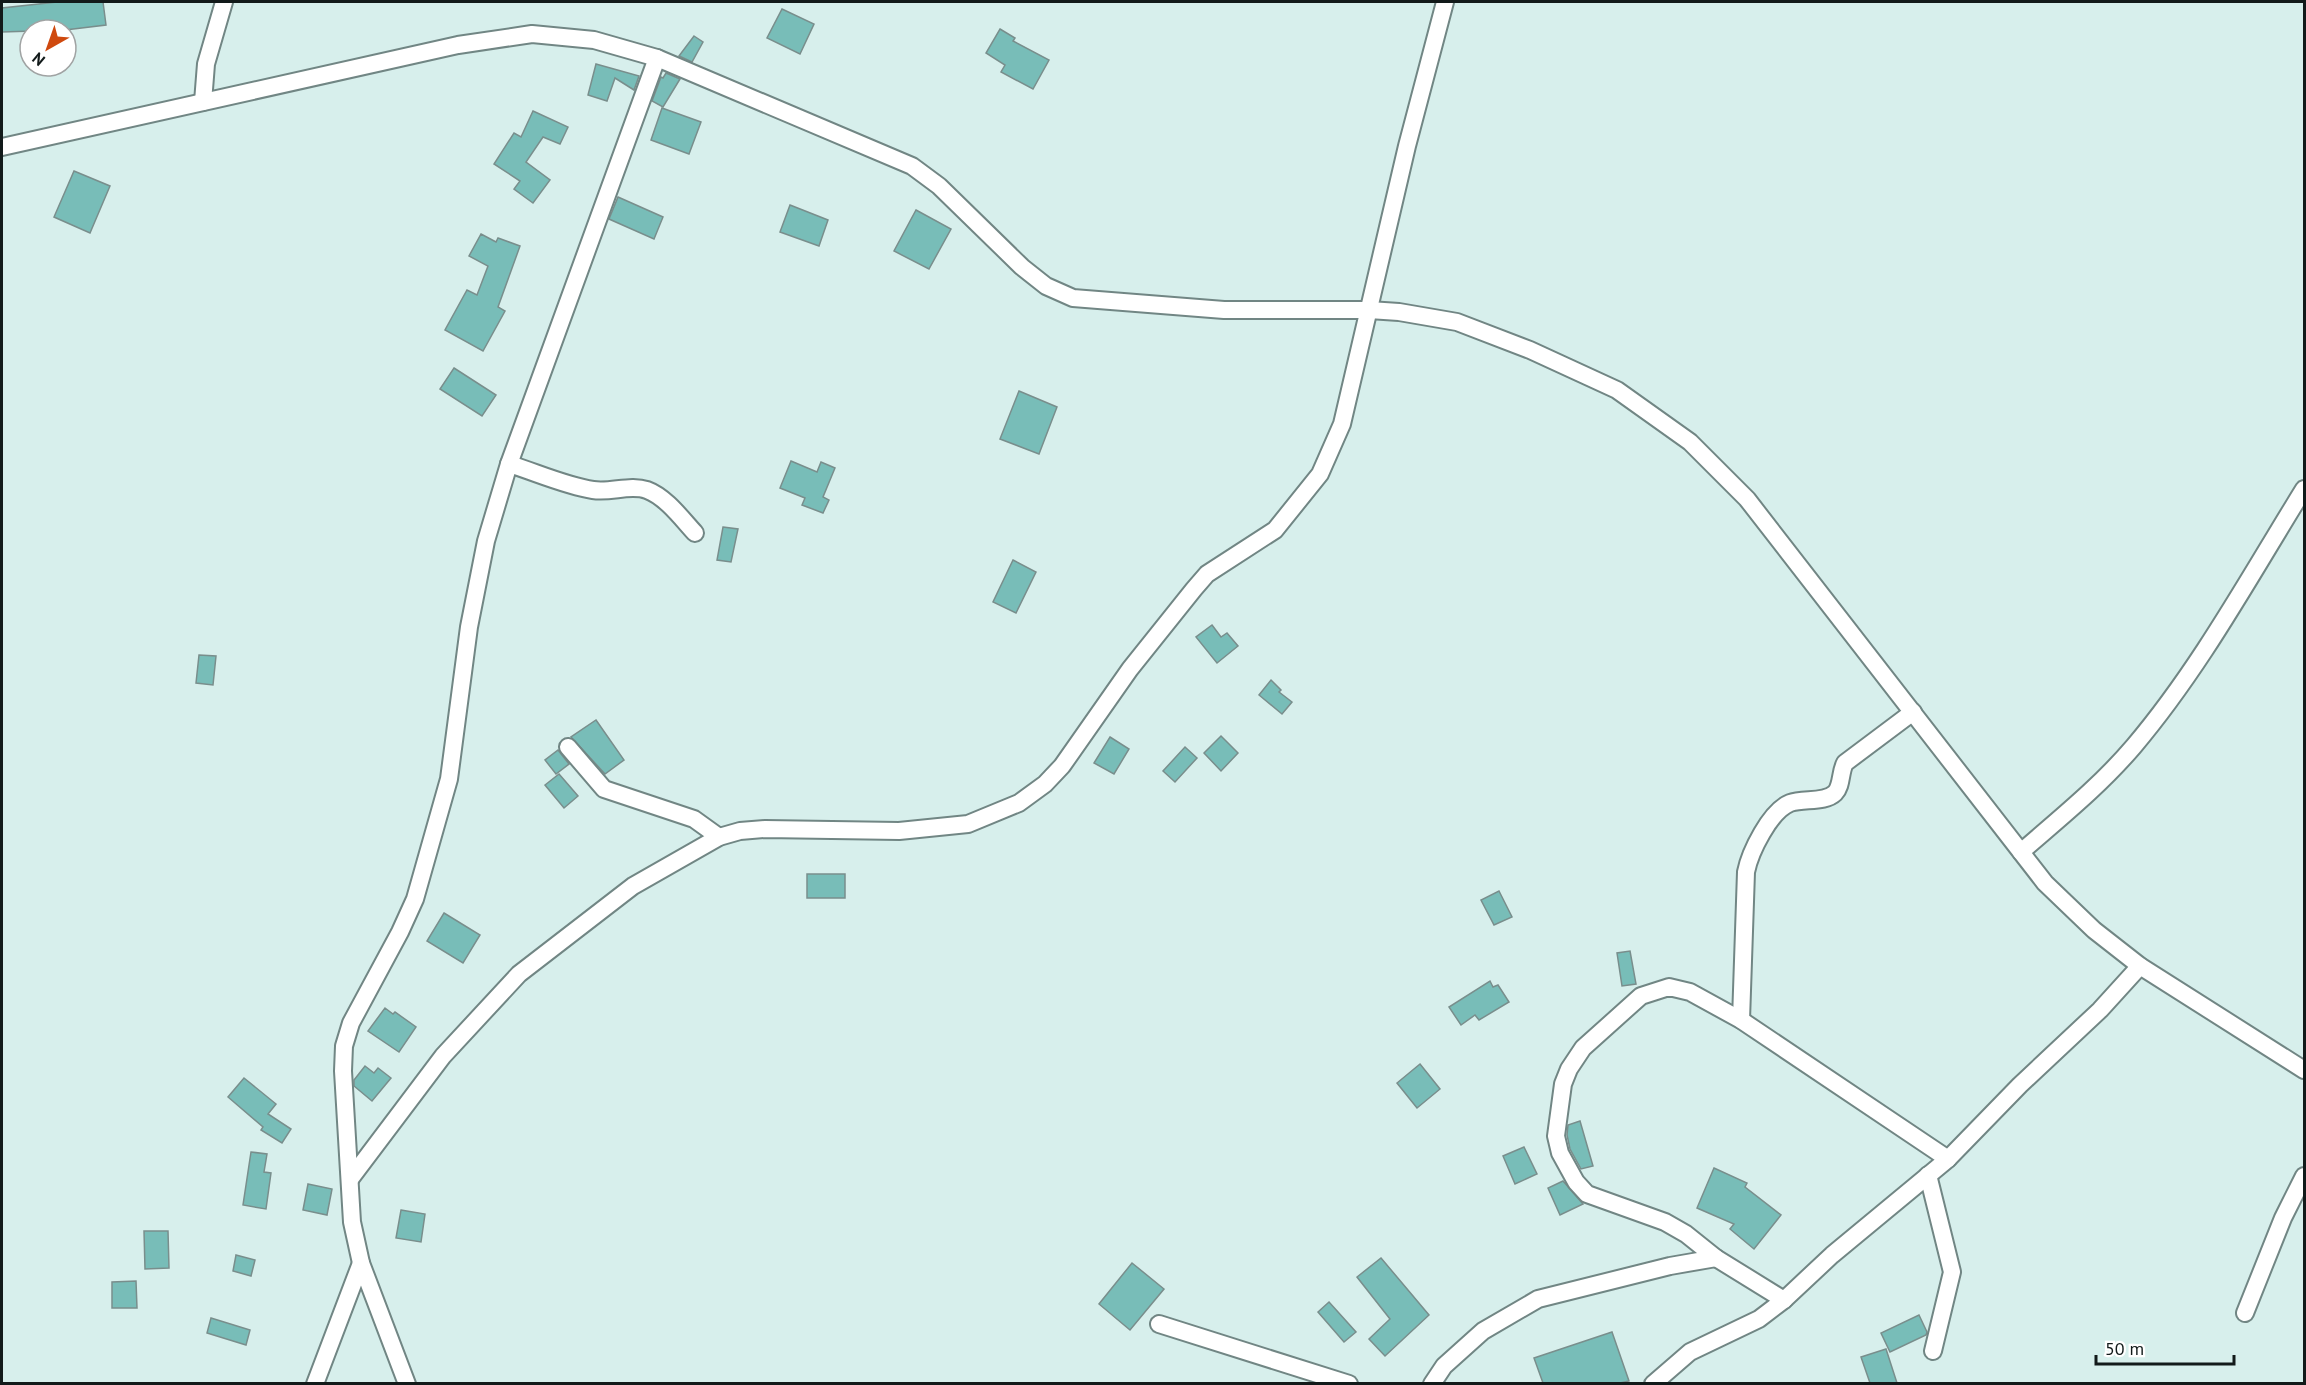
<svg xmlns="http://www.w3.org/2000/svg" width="2306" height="1385" font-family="'PT Sans',sans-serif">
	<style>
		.building { fill: #78bdb8; stroke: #798e8c; stroke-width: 1.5 }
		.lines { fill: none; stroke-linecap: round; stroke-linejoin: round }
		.minor-casing { stroke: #718684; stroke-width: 20 }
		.minor { stroke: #fff; stroke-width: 16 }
	</style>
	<rect width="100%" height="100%" fill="#d7efec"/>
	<g class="building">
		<path d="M57 2H103L106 25 65 30 2 32V8Z"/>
		<path d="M782 9 814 24 800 54 767 38Z"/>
		<path d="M1000 29 1015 38 1013 41 1049 60 1033 89 1001 72 1005 65 986 53Z"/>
		<path d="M694 36 703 42 692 62 679 56Z"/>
		<path d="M596 64 639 76 634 90 615 78 607 101 588 95Z"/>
		<path d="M666 73 680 79 663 107 652 101 661 77 663 78Z"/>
		<path d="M662 108 701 122 689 154 651 140Z"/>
		<path d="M533 111 568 127 560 144 543 137 526 162 550 180 533 203 514 189 520 181 494 164 514 133 521 137Z"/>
		<path d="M74 171 110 186 90 233 54 217Z"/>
		<path d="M618 197 663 217 654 239 609 219Z"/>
		<path d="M790 205 828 220 819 246 780 232Z"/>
		<path d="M916 210 951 229 929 269 894 251Z"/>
		<path d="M481 234 496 242 498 238 520 246 498 307 505 311 483 351 445 330 467 290 477 295 488 266 469 256Z"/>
		<path d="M454 368 496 395 482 416 440 389Z"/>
		<path d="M1019 391 1057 407 1039 454 1000 439Z"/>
		<path d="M791 461 817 472 821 462 835 468 823 497 829 500 823 513 802 505 805 498 780 488Z"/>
		<path d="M723 527 738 529 731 562 717 560Z"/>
		<path d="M1013 560 1036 572 1016 613 993 602Z"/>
		<path d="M1212 625 1221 637 1227 633 1238 646 1217 663 1196 637Z"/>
		<path d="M199 655 216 656 213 685 196 683Z"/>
		<path d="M1271 680 1281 690 1279 692 1292 702 1282 714 1259 695Z"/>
		<path d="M596 720 624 760 605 774 571 737Z"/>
		<path d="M1221 736 1238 753 1221 771 1204 753Z"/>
		<path d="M1110 737 1129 749 1114 774 1094 763Z"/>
		<path d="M1185 747 1197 758 1175 782 1163 771Z"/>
		<path d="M558 750 569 764 556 774 545 760Z"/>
		<path d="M559 774 578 796 564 808 545 785Z"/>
		<rect x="807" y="874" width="38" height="24"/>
		<path d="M1499 891 1512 917 1494 925 1481 900Z"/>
		<path d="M444 913 480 935 463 963 427 941Z"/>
		<path d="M1630 951 1636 984 1622 986 1617 953Z"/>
		<path d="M1490 981 1493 987 1498 985 1509 1002 1479 1020 1475 1015 1461 1025 1449 1007Z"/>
		<path d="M385 1008 393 1014 395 1012 416 1027 399 1052 368 1031Z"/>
		<path d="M1420 1064 1440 1089 1417 1108 1397 1083Z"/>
		<path d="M365 1066 374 1073 378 1068 391 1078 372 1101 354 1086V1080Z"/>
		<path d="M244 1078 276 1104 268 1114 291 1129 282 1143 261 1130 263 1127 228 1097Z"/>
		<path d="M1580 1121 1593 1166 1581 1169 1570 1149 1567 1135 1568 1125Z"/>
		<path d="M1524 1147 1537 1174 1515 1184 1503 1156Z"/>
		<path d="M251 1152 267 1154 264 1172 271 1173 266 1209 243 1205Z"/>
		<path d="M1714 1168 1747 1183 1745 1187 1781 1215 1754 1249 1730 1229 1734 1224 1697 1208Z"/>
		<path d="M1563 1181 1583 1204 1560 1215 1548 1188Z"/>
		<path d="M308 1184 332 1189 327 1215 303 1210Z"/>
		<path d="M401 1210 425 1214 421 1242 396 1238Z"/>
		<path d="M144 1231H168L169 1268 145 1269Z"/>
		<path d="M236 1255 255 1260 251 1276 233 1271Z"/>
		<path d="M1381 1258 1429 1315 1385 1356 1369 1339 1390 1319 1357 1277Z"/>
		<path d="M1132 1263 1164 1289 1130 1330 1099 1304Z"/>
		<path d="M136 1281 137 1308H112V1282Z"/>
		<path d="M1329 1302 1356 1332 1344 1342 1318 1312Z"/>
		<path d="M1919 1315 1927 1332 1926 1335 1890 1352 1881 1333Z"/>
		<path d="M211 1318 250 1330 246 1345 207 1333Z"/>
		<path d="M1612 1332 1629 1381 1620 1383H1543L1534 1358Z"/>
		<path d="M1886 1349 1897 1383H1870L1861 1357Z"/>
	</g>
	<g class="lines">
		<defs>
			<g id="minor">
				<path d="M203 102 206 64 224 2"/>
				<path d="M2 147 458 45 532 34 594 40 657 58 912 166 939 186 1022 267 1046 286 1073 298 1224 310H1369L1399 312 1457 322 1530 350 1617 390 1690 442 1747 499 2045 883 2094 930 2140 966 2304 1070"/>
				<path d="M509 464C535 472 566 486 593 490 611 493 630 484 647 490 666 497 682 519 695 533"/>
				<path d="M568 747 604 789 694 819 719 837"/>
				<path d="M2021 852C2060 818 2100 786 2134 746 2200 668 2250 576 2304 489"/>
				<path d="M1741 1020 1746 872C1750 852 1770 811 1790 803 1803 798 1825 803 1835 793 1842 786 1840 772 1845 763L1913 712"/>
				<path d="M1928 1175 1952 1272 1933 1351"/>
				<path d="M351 1178 443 1056 519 974 633 886 719 837 740 831 765 829 899 831 968 824 1019 803 1045 784 1062 766 1130 669 1194 589 1207 574 1275 530 1320 474 1342 424 1407 146 1445 2"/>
				<path d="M1784 1300 1716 1258 1686 1234 1665 1222 1587 1194 1576 1182 1560 1153 1556 1136 1563 1084 1569 1069 1583 1048 1641 996 1669 987 1690 992 1741 1020 1948 1159"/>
				<path d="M2245 1313 2283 1218 2304 1176"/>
				<path d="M1159 1324 1349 1384"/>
				<path d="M315 1384 361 1263"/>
				<path d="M407 1384 361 1263 352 1222 343 1071 344 1046 351 1023 400 932 415 899 449 779 469 627 486 541 509 464 657 58"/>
				<path d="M1432 1384 1444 1366 1483 1331 1538 1299 1670 1266 1716 1258"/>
				<path d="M1653 1384 1690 1352 1759 1319 1784 1300 1832 1255 1948 1159 2020 1085 2100 1010 2140 966"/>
			</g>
		</defs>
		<use href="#minor" class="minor-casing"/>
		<use href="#minor" class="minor"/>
	</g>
	<rect width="2306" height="1385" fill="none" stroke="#121a1a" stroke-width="6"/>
	<g transform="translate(48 48) rotate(220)"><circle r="28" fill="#ffffff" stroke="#a0a3a3" stroke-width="1.5"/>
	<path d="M0-4.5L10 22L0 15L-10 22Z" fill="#cf490e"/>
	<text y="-9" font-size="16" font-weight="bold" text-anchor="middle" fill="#121a1a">N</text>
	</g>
	<path d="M2096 1355v9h138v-9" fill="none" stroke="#121a1a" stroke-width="3"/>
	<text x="2105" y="1355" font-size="18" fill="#121a1a" stroke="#ffffff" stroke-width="4.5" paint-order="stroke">50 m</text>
</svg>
